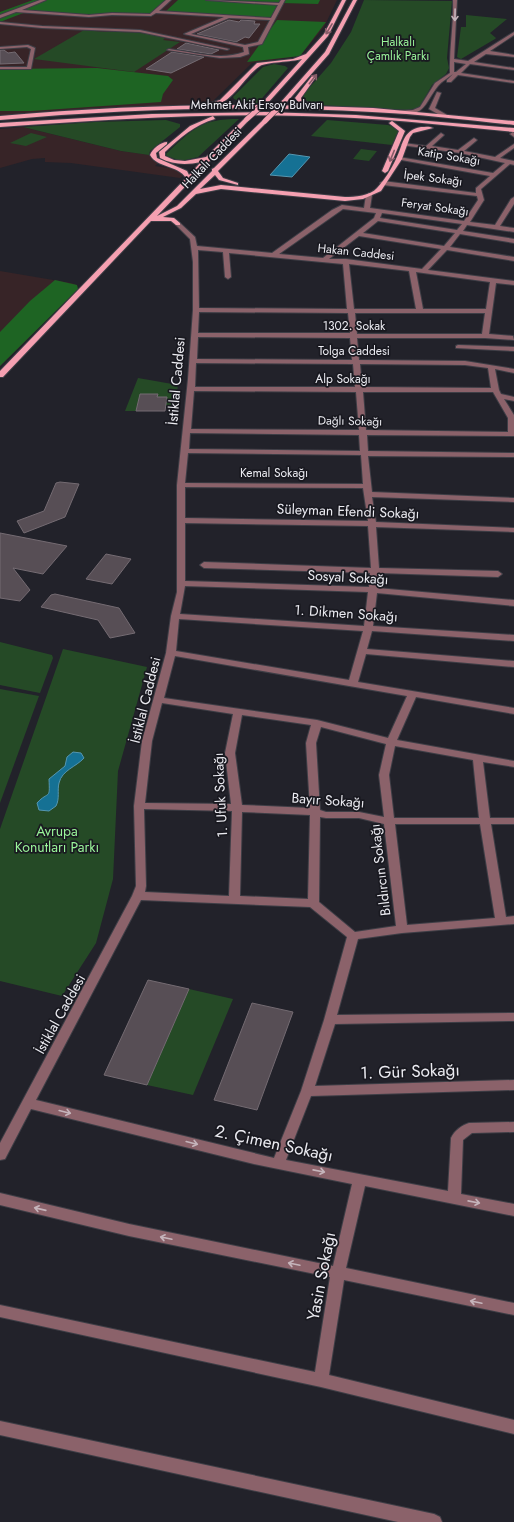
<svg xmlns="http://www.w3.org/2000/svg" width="514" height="1522" font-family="Jost,sans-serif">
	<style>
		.education { fill: #372427 }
		.green { fill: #254a26 }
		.forest { fill: #1e6423 }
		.water { fill: #157194; stroke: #5596b0 }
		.building { fill: #574e55; stroke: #746b72 }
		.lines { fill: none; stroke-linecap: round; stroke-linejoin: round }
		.minor-casing { stroke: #3e3e46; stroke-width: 2 }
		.major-casing { stroke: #3e3e46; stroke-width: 2 }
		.minor { fill: #8b626a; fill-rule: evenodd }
		.major { fill: #f5a0b1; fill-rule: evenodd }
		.major-bridge-casing { stroke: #3e3e46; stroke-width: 6; stroke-linecap: butt }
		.major-bridge { stroke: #f5a0b1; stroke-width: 5 }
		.oneway { stroke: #c5b4bb }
		.oneway2 { stroke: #875c68 }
		.labels { text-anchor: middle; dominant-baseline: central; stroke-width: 3.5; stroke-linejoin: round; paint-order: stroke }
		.far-park-label { font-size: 12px; fill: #9af59a; stroke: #191920 }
		.far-street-label { font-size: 12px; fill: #ebebf1; stroke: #191920 }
		.street-label { font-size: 14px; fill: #ebebf1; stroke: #191920 }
		.park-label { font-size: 14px; fill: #9af59a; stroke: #191920 }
		.near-street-label { font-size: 17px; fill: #ebebf1; stroke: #191920 }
	</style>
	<rect width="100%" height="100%" fill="#22222a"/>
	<g class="education">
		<path d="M0 0H337L324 27 300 56 252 63 213 101 198 104 48 111 0 116Z"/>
		<path d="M23 127 121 151 151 155 152 158 158 163 155 166 175 169 183 176 180 178 71 163 45 162V158L32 159 0 168V129Z"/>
		<path d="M0 271 71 283 77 285 78 289 0 366Z"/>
	</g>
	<g class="green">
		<path d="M364 0 452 1 447 58 449 68 446 74 432 85 419 108 407 110 318 105 305 101 308 100H305L303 95 331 63 351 32Z"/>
		<path d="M466 15 507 19 490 33 496 38 495 39 461 59 457 57 461 27H466Z"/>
		<path d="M84 30C112 34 138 29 165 38L163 40 180 42 134 72 34 59Z"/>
		<path d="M274 64 285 66 288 68 258 103H244L234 99 233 97 263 67Z"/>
		<path d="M239 119 198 157 181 161 167 156 166 154C193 129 200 119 239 119Z"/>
		<path d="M166 120 180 124V127L150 151 149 155 121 151 23 127 95 122Z"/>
		<path d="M327 120 388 125 399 129 392 145 311 136Z"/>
		<path d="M31 133 47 137 26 146 10 143Z"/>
		<path d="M361 149 377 151 369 161 353 159Z"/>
		<path d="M138 378 178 385 175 406H166L167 397H157V394H140L136 411H125Z"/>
		<path d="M0 642 52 655 53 658 40 693 0 685Z"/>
		<path d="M63 649 147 667 118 771 113 879 96 943 62 996 0 981V829Z"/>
		<path d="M0 689 39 696 0 803Z"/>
		<path d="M189 989 233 999 193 1095 147 1085Z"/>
	</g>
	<g class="forest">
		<path d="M33 0H169L151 15 112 14 89 16 26 12 0 22V12Z"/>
		<path d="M178 0H320L318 4 281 3 273 19 164 13Z"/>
		<path d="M277 20 326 22 300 56 247 62Z"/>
		<path d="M97 68 168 76 173 80 163 94 161 102 31 111H0V69Z"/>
		<path d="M55 280 77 285 78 289 0 366V332L30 301Z"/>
	</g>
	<g class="water">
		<path d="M289 154 310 157 292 177 270 175Z"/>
		<path d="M73 752 81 753 84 758C76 767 62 770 59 783 57 791 60 798 56 806L49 811 39 810 37 803C49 790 50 801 49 779L65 766 67 757Z"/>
	</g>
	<g class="building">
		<path d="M229 20 239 22 241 20 255 21 254 24H260L249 38 245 37 236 42 197 34Z"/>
		<path d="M186 43 219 50 211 54 177 49Z"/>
		<path d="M0 50H4L8 53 15 52 24 63 0 64Z"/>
		<path d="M172 52 204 57 171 73 146 69Z"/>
		<path d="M140 394H158L157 397H167L165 411H136Z"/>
		<path d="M60 482 79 484 65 517 24 533 17 521 44 511 56 483Z"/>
		<path d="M0 533 67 546 43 574 13 568 30 590 20 601 0 598Z"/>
		<path d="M106 554 131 559 112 584 86 579Z"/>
		<path d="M55 594 119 608 135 633 110 638 98 620 41 607 51 595Z"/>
		<path d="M148 980 189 989 147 1085 104 1075Z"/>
		<path d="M252 1003 293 1012 257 1110 214 1100Z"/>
	</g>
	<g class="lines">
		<defs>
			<g id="minor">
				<path d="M40 0H46L22 10 89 15 112 13 150 14 166 0H171L159 11 271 18 278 5 206 0 279 3 281 0H285L262 44 248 47 249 54 240 57 220 58 167 50 169 49C193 52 221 61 244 52L243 47 184 34 224 17 156 13 151 16 112 15 89 17 16 12 0 18V15ZM229 18 270 20 258 42 245 45 191 34Z"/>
				<path d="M453 0H457L454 59 468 61 514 32V35L490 51 514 55V57L486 54 474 62 514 68V70L470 64 461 73 514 81V83L458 75 451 82H447V80L453 74C448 78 442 81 438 86 423 105 426 117 396 113V111L413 110 420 107 435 83 450 73C449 49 454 24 453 0ZM454 62 466 64 456 72H454Z"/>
				<path d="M0 22 42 26 140 30 229 49 227 50 140 32 42 28 0 24Z"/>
				<path d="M28 45 35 48 31 69H0V67H27L31 49 27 47 0 49V47Z"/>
				<path d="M437 92 441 93 435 108 447 115V117H443L429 109Z"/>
				<path d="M513 132 514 133V137L510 134Z"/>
				<path d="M441 133 444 135 443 136 432 146 458 150 474 138 477 140 476 141 464 151 495 157 514 144V148L500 158 514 161V165L510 164 481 189 484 200 470 222 495 225 511 199 514 197V204L500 226 514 228V232L467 225 463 231 514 239V243L460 234 450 247 514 257V261L447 250 428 270 514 281V285L496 283 489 334 513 336 514 340 485 338H357L359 360 465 361 514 369V373L495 369 499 390 501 394 514 397V401L504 399 514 415V436L367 435 368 451 514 453V457L368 456 372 492 514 498V502L372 497 376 522 514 528V532L376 527 379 568 498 571 502 574 498 577 379 573 377 588 514 600V606L377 593 373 626 514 635V641L372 631 367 649 514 661V667L366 654 358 682 514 708V714L416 697 397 740 514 761V767L483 762 490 818H514V824H491L506 917 514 916V924L402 933 358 939 337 1015 514 1013V1021L335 1024 315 1086 514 1080V1090L311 1096 286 1160 448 1191 451 1138C454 1131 462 1125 469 1123L514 1122V1132L472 1133 463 1140 461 1194 514 1204V1216L365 1186 346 1268 514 1303V1315L344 1280 329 1375 514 1420V1434L321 1387 0 1317V1305L315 1372 330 1277 129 1236 0 1205V1193L129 1224 333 1266 352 1184 254 1164 31 1109 5 1159 0 1160V1143L132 896 136 886 134 806 142 741 166 653 171 616 177 592V485L188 379 193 310V262L190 239 175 224 180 223 195 237 197 246 272 253 332 210 342 205 364 208 366 195 369 193 372 195 370 208 464 221 478 200 477 196 383 185 380 183 383 181 476 193V188L490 176 396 159 399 157 493 173 505 163 460 153 401 145 404 143 426 146ZM343 209 376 213 374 218 323 258 279 254ZM382 213 462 224 457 230 380 218ZM378 221 455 233 444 246 363 233ZM359 236 441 249 422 269 346 259H329ZM198 250 223 252 225 277 228 279 231 277 229 253 343 264 347 309 199 308ZM349 264 409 271 416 309H354ZM416 272 490 282 486 309H423ZM199 312 348 313 350 333H198ZM355 313H485L482 334H357ZM198 337 350 338 352 360 197 359ZM196 363 353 364 355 387H195ZM360 364 465 365 488 368 491 388 362 387ZM194 391 356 392 359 430 191 429ZM363 392H493L508 418V432L366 430ZM190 433 359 435 360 451 189 449ZM188 453 361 455 363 484 185 483ZM185 487 363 488 368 521 185 518ZM185 523 368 526 371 568 204 562 200 565 204 568 370 573 369 587 185 581ZM185 586 368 592 364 626 180 614ZM179 619 363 631 349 680 176 651ZM175 656 407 696 388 738 317 720 164 698ZM162 703 233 714 225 753 231 804 145 803 152 741ZM242 715 311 725 306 743 310 808 242 805 235 753ZM321 727 386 744 379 775 384 817 359 812H326L320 810 316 743ZM395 746 473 760 479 818H394L389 775ZM144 809 232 811 229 896 145 892 146 886ZM242 812 310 815 308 899 240 896ZM320 817 326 818H359L384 824 396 926 355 932 319 902ZM395 824H480L495 918 407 925ZM141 900 310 907 347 937 324 1020 301 1091 274 1158 36 1100Z"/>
				<path d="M458 345 514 347V351L456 348V346Z"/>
				<path d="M0 1421 434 1514 440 1517 442 1522H398L0 1435Z"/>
			</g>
			<g id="major">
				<path d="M342 0H346L328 36 267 104 262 103 302 59C292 62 266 62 260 66 243 77 232 106 210 105V103L220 100 257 63 293 59 306 54 324 34Z"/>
				<path d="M353 0H357L329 54 285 104H281V102L325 52Z"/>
				<path d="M312 76 316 77 301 98 303 101 313 104 312 106 373 108 514 121V125C467 120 419 114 372 112 248 105 123 109 0 120V116C103 107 207 103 310 106L299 103 295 98Z"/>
				<path d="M265 112 356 115 514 128V132C444 125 373 117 303 116 202 113 101 120 0 127V123L152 114Z"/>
				<path d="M213 116 215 119C194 125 180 138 165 152V156L174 160 185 161 206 157 245 118 250 119 157 216 177 206 212 171V169L214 168 263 120 268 121 218 171 223 178 238 183V185L219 180 215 175 200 189 221 185 345 197C355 197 370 196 377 188 384 181 392 168 396 159 403 146 402 130 421 127 425 127 429 126 433 128L413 133 410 137 402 159 381 191 363 199 345 201 221 189 196 194 181 208 163 217 174 218 180 223V225H176L171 221H151L3 377H0V371L186 178C178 165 157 168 150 155 152 149 161 142 167 142V144L156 153 157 158 187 171 189 175 201 162C187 165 173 165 160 158L159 152 190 126Z"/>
				<path d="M392 121 405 131 388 171 385 173 382 171 399 131 390 124 389 123Z"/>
			</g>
		</defs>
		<use href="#minor" class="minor-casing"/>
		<use href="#major" class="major-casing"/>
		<use href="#minor" class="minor"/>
		<use href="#major" class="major"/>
		<defs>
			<g id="major-bridge">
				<path d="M247 119 265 103"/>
				<path d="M265 121 283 103"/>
			</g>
		</defs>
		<use href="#major-bridge" class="major-bridge-casing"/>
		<use href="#major-bridge" class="major-bridge"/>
	</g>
	<defs><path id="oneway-shaft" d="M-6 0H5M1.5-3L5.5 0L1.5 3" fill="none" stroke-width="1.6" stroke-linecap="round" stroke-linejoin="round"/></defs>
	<g class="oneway">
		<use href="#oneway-shaft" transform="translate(455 15) rotate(91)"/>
		<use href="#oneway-shaft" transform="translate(65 1112) rotate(14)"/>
		<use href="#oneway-shaft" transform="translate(192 1143) rotate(14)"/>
		<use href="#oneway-shaft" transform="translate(319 1171) rotate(11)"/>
		<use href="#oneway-shaft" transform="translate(474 1202) rotate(11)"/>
		<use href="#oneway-shaft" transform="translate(40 1209) rotate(-167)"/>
		<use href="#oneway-shaft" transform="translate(166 1238) rotate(-168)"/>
		<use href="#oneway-shaft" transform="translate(294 1264) rotate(-168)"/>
		<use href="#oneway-shaft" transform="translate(476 1302) rotate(-168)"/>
	</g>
	<g class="oneway2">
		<use href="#oneway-shaft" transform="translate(329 29) rotate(121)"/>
		<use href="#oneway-shaft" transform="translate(313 79) rotate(-52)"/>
		<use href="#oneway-shaft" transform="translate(392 156) rotate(112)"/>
	</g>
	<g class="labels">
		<g class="far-park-label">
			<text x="398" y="42">Halkalı<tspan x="398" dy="14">Çamlık Parkı</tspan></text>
		</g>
		<g class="far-street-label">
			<text x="257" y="105">Mehmet Akif Ersoy Bulvarı</text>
			<text transform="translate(449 156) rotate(9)">Katip Sokağı</text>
			<text transform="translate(212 158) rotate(-46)">Halkalı Caddesi</text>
			<text transform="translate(433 178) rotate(7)">İpek Sokağı</text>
			<text transform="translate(435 207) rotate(8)">Feryat Sokağı</text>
			<text transform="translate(356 252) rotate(6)">Hakan Caddesi</text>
			<text x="354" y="326">1302. Sokak</text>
			<text x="354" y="351">Tolga Caddesi</text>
			<text x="343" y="379">Alp Sokağı</text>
			<text transform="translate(350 421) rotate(1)">Dağlı Sokağı</text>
			<text x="274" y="473">Kemal Sokağı</text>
		</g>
		<g class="street-label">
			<text transform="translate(176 381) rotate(-85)">İstiklal Caddesi</text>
			<text transform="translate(348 511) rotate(2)">Süleyman Efendi Sokağı</text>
			<text transform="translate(348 577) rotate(3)">Sosyal Sokağı</text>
			<text transform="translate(346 613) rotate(4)">1. Dikmen Sokağı</text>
			<text transform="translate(145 700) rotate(-76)">İstiklal Caddesi</text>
			<text transform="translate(220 795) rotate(-93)">1. Ufuk Sokağı</text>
			<text transform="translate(328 800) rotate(4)">Bayır Sokağı</text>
			<text transform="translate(380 870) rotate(-97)">Bıldırcın Sokağı</text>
			<text transform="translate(60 1014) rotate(-61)">İstiklal Caddesi</text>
		</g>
		<g class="park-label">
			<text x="57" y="831">Avrupa<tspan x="57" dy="16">Konutları Parkı</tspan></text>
		</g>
		<g class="near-street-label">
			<text transform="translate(410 1071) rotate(-2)">1. Gür Sokağı</text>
			<text transform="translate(274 1143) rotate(12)">2. Çimen Sokağı</text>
			<text transform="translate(321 1276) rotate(-79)">Yasin Sokağı</text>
		</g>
	</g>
</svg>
